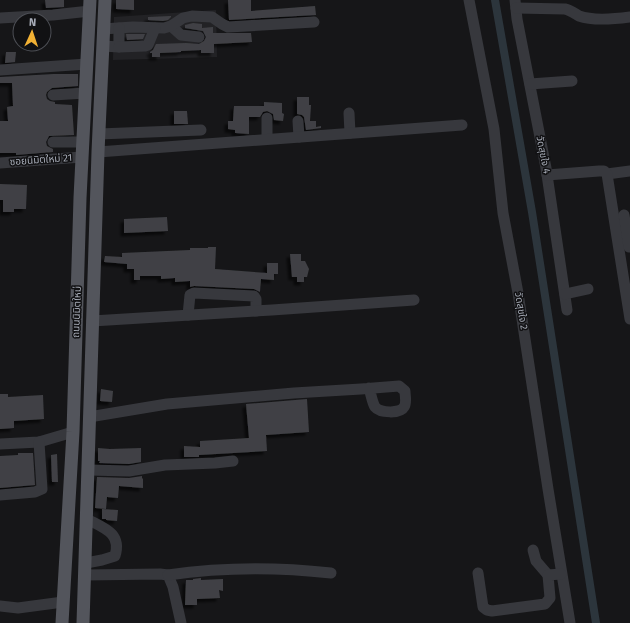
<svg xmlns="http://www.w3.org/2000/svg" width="630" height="623" font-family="'Fira Sans','Noto Sans Thai',sans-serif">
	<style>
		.built { fill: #222225 }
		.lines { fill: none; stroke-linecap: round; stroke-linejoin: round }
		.canal { stroke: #2c353c; stroke-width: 8 }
		.building { fill: #404145; filter: url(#shadow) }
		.minor { stroke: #37383d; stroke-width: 11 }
		.major { stroke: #53555c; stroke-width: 13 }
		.labels { text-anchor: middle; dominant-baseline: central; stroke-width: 3; stroke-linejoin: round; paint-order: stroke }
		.street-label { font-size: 10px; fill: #a8adb8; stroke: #111113 }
	</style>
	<defs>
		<filter id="shadow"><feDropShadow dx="-3.5" dy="3.5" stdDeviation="1" flood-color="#0009"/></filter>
	</defs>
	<rect width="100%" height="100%" fill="#161618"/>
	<path class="built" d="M216 10 217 57 113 60 114 17Z"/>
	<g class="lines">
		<path class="canal" d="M495 0 532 212 596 623"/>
	</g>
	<g class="building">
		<path d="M45 0H64V7L46 8Z"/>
		<path d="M116 0H134V10L116 9Z"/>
		<path d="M228 0H251V11L315 6 316 15 229 20Z"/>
		<path d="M171 16V17L168 20 163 21 148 20V17Z"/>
		<path d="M193 23 202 24V28L213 27V33H251L252 42 214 44V53H201V50L181 51V52L160 53V57H152V53H150V52L153 50 156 44 186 43 199 44 204 41 206 37 203 31 185 28V25Z"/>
		<path d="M126 34H145L143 39 127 40Z"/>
		<path d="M6 52H16L15 62 5 63Z"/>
		<path d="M54 74H78V86L52 88 47 92 46 95 47 99 50 101 55 102V104L72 105 74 135 49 136 46 142 47 146 53 149V152L16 155V153H0V121H8L7 107 13 106 12 83H0V77Z"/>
		<path d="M297 97H309V105H311L310 121H316V127L321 126V128L306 130 304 117 302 115 297 114Z"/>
		<path d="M264 102 282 103V113L284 114 283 121 274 120 273 114 267 111 263 112 260 117H249V134L235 133V130L228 129V121H233L234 106H264Z"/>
		<path d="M174 111H187L188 124H174Z"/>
		<path d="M0 184 27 185 26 209H14V212H3V200H0Z"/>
		<path d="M167 217 168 231 124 233V219Z"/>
		<path d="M208 247H216L215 269 267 273V263H278V274H274V280L261 279 260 292 254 289 194 286 190 287V281L175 282V278L161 279V276H140V280H134V269H127V264L104 262 105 256 122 257V253L190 250V248H208Z"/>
		<path d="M290 254H301V261H305L309 269 307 277H304V282H297V277H292Z"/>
		<path d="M101 389 113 391 112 402 100 401Z"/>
		<path d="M0 394H8V397L43 395 44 419 14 421V428L0 429Z"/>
		<path d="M307 399 309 432 266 435 267 451 199 455V457H184V446L200 447V441L249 438 246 404Z"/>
		<path d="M98 448 110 449 141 448V462L129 464 99 463 100 461H98Z"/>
		<path d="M18 453H33L35 485 0 488V456L18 455Z"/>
		<path d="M57 454 58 482H52L51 455Z"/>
		<path d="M142 476V479L143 478V488L119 486 118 498 107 497 106 509 95 508 97 477 129 478Z"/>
		<path d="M102 509 118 510 117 521 106 520V519H102Z"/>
		<path d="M201 578V580L223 579V591L219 590 220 598 197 599V605H185L186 580H193V579Z"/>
	</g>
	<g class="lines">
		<g class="minor">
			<path d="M469 0 494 129 503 213 518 293 548 489 570 623"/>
			<path d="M515 0 517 19 546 168 567 310"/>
			<path d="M516 8 565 9C570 10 574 13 579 16 593 21 615 19 630 17"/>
			<path d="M0 18 53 15 90 11"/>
			<path d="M171 26 181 35 199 37"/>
			<path d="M103 29 133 27 164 28 171 26 183 18 192 16 212 17 222 24 228 27 314 22"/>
			<path d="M103 46 119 47V28"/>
			<path d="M119 47 145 46 148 45 155 28"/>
			<path d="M0 70 87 64"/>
			<path d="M530 84 572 81"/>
			<path d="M53 95 85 93"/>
			<path d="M349 113 350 133"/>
			<path d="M298 121 299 137"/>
			<path d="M99 134 201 130"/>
			<path d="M267 139V118"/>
			<path d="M53 142H83"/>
			<path d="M98 152 462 125"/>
			<path d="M0 163 82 157"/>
			<path d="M607 174 630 171"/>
			<path d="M547 175 599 171H604L607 174 630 319"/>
			<path d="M624 215 629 247"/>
			<path d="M565 294 588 289"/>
			<path d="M188 315 190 295 194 293 254 296 256 299V311"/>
			<path d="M92 321 272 310 414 300"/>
			<path d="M89 417 167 404 294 393 361 389 399 386 405 391C405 396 407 403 404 407 400 414 380 413 375 407 372 402 371 394 369 388"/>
			<path d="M0 444 39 442 73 432"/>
			<path d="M89 470 129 471 165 465 215 463 233 461"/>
			<path d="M0 495 35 492 42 489 39 442"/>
			<path d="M533 550 536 561 548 575"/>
			<path d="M86 563 102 560 115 556C122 533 104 528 87 519"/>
			<path d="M478 573 483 607 487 610 492 611 545 604 550 598 548 575 561 574"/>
			<path d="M85 575 160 574 168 575 173 587 181 623"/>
			<path d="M168 575C222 567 277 567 331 573"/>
			<path d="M0 606 18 608 63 602"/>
		</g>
		<g class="major">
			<path d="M62 623 73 432 80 198 90 0"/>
			<path d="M83 623 98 152 105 0"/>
		</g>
	</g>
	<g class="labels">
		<g class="street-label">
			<text transform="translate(543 155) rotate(79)">วัดสุขใจ 4</text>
			<text transform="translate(41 160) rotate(-4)">ซอยนิมิตใหม่ 21</text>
			<text transform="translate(521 311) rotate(81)">วัดสุขใจ 2</text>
			<text transform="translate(77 312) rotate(-88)">ถนนนิมิตใหม่</text>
		</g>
	</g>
	<g transform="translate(32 32) rotate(3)"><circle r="19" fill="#111113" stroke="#4d4f55"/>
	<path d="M0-3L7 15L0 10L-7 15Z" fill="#f2b134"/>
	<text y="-6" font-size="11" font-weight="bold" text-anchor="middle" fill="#a8adb8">N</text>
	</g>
</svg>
